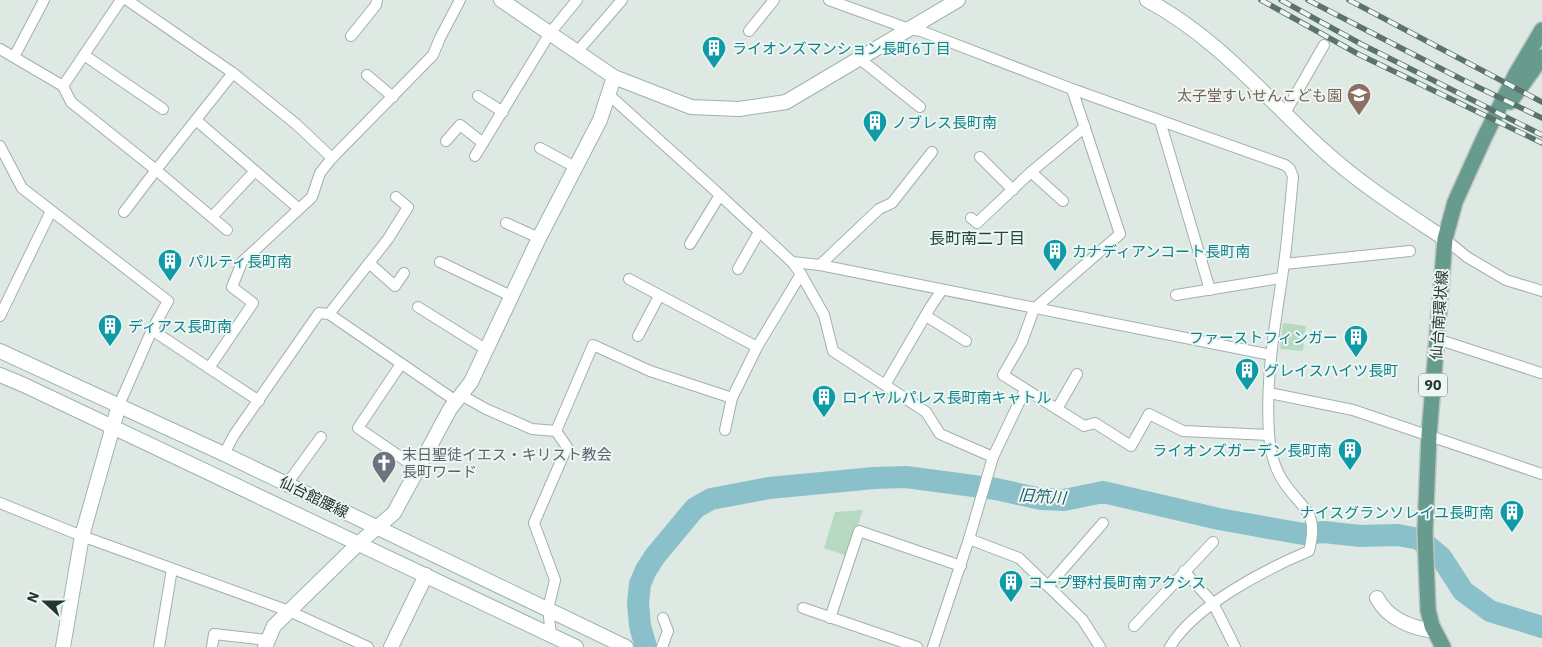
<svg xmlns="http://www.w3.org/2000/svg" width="1542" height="647" font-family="'IBM Plex Sans','Noto Sans JP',sans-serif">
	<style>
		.green { fill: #b8d9c1 }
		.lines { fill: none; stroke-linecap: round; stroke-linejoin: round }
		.river { stroke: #89c0ca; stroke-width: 22 }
		.street-casing { stroke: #a2b0ab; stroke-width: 12 }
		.secondary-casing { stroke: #9eb3ac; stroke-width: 16 }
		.primary-casing { stroke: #bcc3c1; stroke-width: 18 }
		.street { stroke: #fff; stroke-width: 10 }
		.secondary { stroke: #fff; stroke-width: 14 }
		.primary { stroke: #669b8e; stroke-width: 15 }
		.rail-casing { stroke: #5b736d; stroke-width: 5.5 }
		.rail { stroke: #eef6f2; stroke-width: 4; stroke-dasharray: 11; stroke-linecap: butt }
		.labels { text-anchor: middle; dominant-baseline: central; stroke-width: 4; stroke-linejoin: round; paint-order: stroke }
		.shield { fill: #eef6f2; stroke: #5e706b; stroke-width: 1 }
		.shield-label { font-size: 14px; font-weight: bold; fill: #213731 }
		.culture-label { font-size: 15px; fill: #0d838f; stroke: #eef6f2; text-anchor: start }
		.education-label { font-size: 15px; fill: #785e54; stroke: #eef6f2; text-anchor: end }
		.street-label { font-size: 15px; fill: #213731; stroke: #eef6f2 }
		.worship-label { font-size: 15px; fill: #5b616d; stroke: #eef6f2; text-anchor: start }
		.neighbourhood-label { font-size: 16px; fill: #1f473d; stroke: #eef6f2 }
		.water-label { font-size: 16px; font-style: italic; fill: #20616e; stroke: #eef6f2 }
	</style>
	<rect width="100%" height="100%" fill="#dee9e4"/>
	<g class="green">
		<path d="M1283 323 1306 326 1303 351 1280 349Z"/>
		<path d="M863 510 847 556 824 548 835 512Z"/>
	</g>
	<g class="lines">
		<path class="river" d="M646 647 640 626 638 603 640 584 646 570 655 556 695 508 711 499 769 488 874 478 906 477 996 489 1041 499 1064 500 1103 492 1219 519 1303 534 1324 532 1360 536 1398 535 1419 539 1441 557 1463 591 1490 611 1542 627"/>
		<defs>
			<g id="street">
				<path d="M127 0 233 73 296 124 332 158"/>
				<path d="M829 0 909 29 921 31 1072 89 1285 165 1290 169 1293 177C1290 206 1288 235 1284 264 1276 320 1265 376 1269 434 1270 451 1275 470 1285 484 1304 511 1319 512 1309 551 1266 569 1194 606 1170 647"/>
				<path d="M749 31 774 0"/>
				<path d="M351 36 376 5 377 0"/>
				<path d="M0 49 63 86 71 102 156 170 233 73"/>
				<path d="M577 52 622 0"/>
				<path d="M84 55 163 109"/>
				<path d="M14 57 44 0"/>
				<path d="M860 59 920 107"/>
				<path d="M367 75 393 97"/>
				<path d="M63 86 121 0"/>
				<path d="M1072 89 1120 234 1034 309 1022 342 1003 375 1084 426 1095 423 1131 446 1149 414 1183 431 1269 435"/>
				<path d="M608 94 709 185 792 262 801 274 824 315 833 351 926 412 940 434 993 457"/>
				<path d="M478 96 503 112"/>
				<path d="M1285 113 1324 45"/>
				<path d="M196 120 298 208"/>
				<path d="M1160 121 1210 290"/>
				<path d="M446 141 460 125 483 143"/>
				<path d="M0 146 22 188 168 301 152 330 119 405"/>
				<path d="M540 148 575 167"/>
				<path d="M475 156 550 33 577 0"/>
				<path d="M980 157 1013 190"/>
				<path d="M1031 172 1063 201"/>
				<path d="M124 212 156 170 227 230"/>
				<path d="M212 217 255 171"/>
				<path d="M971 218 977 223 1031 172 1085 127"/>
				<path d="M506 223 539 238"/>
				<path d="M1445 239 1467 257 1506 280 1542 291"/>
				<path d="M690 244 720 195"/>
				<path d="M440 262 511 296"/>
				<path d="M792 262 820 265 1271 355"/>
				<path d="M369 263 395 286 404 273"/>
				<path d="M1284 264 1410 251"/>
				<path d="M820 265 879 209 892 203 932 152"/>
				<path d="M738 269 759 232"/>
				<path d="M629 279 757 347"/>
				<path d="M1176 295 1281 278"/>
				<path d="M418 307 487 350"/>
				<path d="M329 314 388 239 408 207 396 197"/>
				<path d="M0 316 51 211"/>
				<path d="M926 316 966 341"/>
				<path d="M152 330 209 368 253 303 232 287 242 262 312 197 320 173 332 158 433 55 440 38 460 0"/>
				<path d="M638 336 659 296"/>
				<path d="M1437 339 1541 373"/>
				<path d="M401 364 358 428 418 469"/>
				<path d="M209 368 259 401"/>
				<path d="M885 385 931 306 942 290"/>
				<path d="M1269 393 1353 410 1542 474"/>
				<path d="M461 395 486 409 532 429 556 431 567 447 534 523 555 580 548 609 551 635"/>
				<path d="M1057 409 1077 374"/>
				<path d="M725 430 732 398 757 347 801 274"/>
				<path d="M556 431 593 345 650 371 732 398"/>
				<path d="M224 454 234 435 319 313 329 314 456 401"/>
				<path d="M288 486 292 477 321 437"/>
				<path d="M0 503 82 536 289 611 368 647"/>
				<path d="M969 539 1019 558 1082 619 1100 647"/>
				<path d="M1184 571 1213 603 1235 647"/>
				<path d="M1049 585 1103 523"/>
				<path d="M803 608 917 647"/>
				<path d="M830 618 859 531 961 566"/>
				<path d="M1134 626 1213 542"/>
				<path d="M159 647 172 569"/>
				<path d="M212 647 214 634 267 640"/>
				<path d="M662 647 668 631 663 618"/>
				<path d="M933 647 969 539 993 457 1025 390"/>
			</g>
			<g id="secondary">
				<path d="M501 0 614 77 691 107 739 109 786 102 958 0"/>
				<path d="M1147 0C1218 38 1265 97 1323 150 1360 184 1403 211 1445 239"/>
				<path d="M0 351 224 454 626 647"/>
				<path d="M0 375 24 385 576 647"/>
				<path d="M1377 598C1388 619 1412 628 1434 631"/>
				<path d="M63 647 82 536 119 405"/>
				<path d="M265 647 274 626 359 543 394 513 450 409 471 382 539 238 600 120 614 77"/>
				<path d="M391 647 426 575"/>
			</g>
			<g id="primary">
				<path d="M1510 102 1542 57"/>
				<path d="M1443 647 1432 626 1428 610 1425 532 1429 435 1445 239 1455 202 1484 138 1516 74 1542 30"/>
			</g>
		</defs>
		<use href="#street" class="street-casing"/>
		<use href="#secondary" class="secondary-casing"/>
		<use href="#primary" class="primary-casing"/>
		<use href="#street" class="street"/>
		<use href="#secondary" class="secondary"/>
		<use href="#primary" class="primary"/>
		<defs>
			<g id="rail">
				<path d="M1261 0 1358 54 1542 143"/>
				<path d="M1281 0 1361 44 1542 135"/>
				<path d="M1308 0 1461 79 1542 118"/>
				<path d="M1349 0 1542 102"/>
			</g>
		</defs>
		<use href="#rail" class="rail-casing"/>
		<use href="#rail" class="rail"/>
	</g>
	<defs>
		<symbol id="building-pin" viewBox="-11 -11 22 30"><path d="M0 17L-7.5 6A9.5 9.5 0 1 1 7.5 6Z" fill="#0f9aa8" stroke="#eef6f2"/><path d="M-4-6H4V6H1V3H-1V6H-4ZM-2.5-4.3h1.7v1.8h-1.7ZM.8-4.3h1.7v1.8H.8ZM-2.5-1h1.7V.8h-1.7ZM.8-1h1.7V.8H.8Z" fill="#fff"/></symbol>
		<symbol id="school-pin" viewBox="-11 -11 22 30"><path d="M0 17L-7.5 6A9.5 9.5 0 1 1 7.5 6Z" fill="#8d6e63" stroke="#eef6f2"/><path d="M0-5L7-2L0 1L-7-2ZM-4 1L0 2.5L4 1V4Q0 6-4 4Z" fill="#fff"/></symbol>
		<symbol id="church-pin" viewBox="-11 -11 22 30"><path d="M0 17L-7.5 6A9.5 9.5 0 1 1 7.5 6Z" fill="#6b7280" stroke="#eef6f2"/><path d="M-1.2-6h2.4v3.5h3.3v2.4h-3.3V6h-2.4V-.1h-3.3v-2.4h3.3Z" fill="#fff"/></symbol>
	</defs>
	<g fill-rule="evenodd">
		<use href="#building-pin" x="700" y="34" width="28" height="38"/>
		<use href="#school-pin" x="1345" y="81" width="28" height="38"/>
		<use href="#building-pin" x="861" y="108" width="28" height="38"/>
		<use href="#building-pin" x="1041" y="237" width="28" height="38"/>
		<use href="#building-pin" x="156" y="247" width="28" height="38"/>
		<use href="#building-pin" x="96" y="312" width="28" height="38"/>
		<use href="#building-pin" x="1342" y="323" width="28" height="38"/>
		<use href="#building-pin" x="1233" y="356" width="28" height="38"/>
		<use href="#building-pin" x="810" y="383" width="28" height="38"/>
		<use href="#building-pin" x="1336" y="436" width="28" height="38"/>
		<use href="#church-pin" x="370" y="449" width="28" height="38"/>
		<use href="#building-pin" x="1498" y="498" width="28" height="38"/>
		<use href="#building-pin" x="997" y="568" width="28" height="38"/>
	</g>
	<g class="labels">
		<rect class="shield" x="1419" y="373.5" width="28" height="23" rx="4"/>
		<g class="shield-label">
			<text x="1433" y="385">90</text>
		</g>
		<g class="culture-label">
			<text x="732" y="48">ライオンズマンション長町6丁目</text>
			<text x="892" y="122">ノブレス長町南</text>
			<text x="1072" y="251">カナディアンコート長町南</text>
			<text x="188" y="261">パルティ長町南</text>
			<text x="128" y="326">ディアス長町南</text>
			<text x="1338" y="337" text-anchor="end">ファーストフィンガー</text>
			<text x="1264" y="370">グレイスハイツ長町</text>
			<text x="842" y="397">ロイヤルパレス長町南キャトル</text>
			<text x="1332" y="450" text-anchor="end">ライオンズガーデン長町南</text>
			<text x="1494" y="512" text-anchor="end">ナイスグランソレイユ長町南</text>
			<text x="1028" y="582">コープ野村長町南アクシス</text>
		</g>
		<g class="education-label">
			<text x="1342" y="95">太子堂すいせんこども園</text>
		</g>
		<g class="street-label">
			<text transform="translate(1439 315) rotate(-86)">仙台南環状線</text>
			<text transform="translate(314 497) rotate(26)">仙台館腰線</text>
		</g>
		<g class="worship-label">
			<text x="402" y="454">末日聖徒イエス・キリスト教会<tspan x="402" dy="17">長町ワード</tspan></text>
		</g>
		<g class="neighbourhood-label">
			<text x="977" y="238">長町南二丁目</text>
		</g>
		<g class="water-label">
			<text transform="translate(1042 496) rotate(4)">旧笊川</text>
		</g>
	</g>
	<g transform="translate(45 602) rotate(291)" stroke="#eef6f2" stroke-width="4" paint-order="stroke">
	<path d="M0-4L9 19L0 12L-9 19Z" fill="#213731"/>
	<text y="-8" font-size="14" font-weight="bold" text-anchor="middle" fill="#213731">N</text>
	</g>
</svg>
